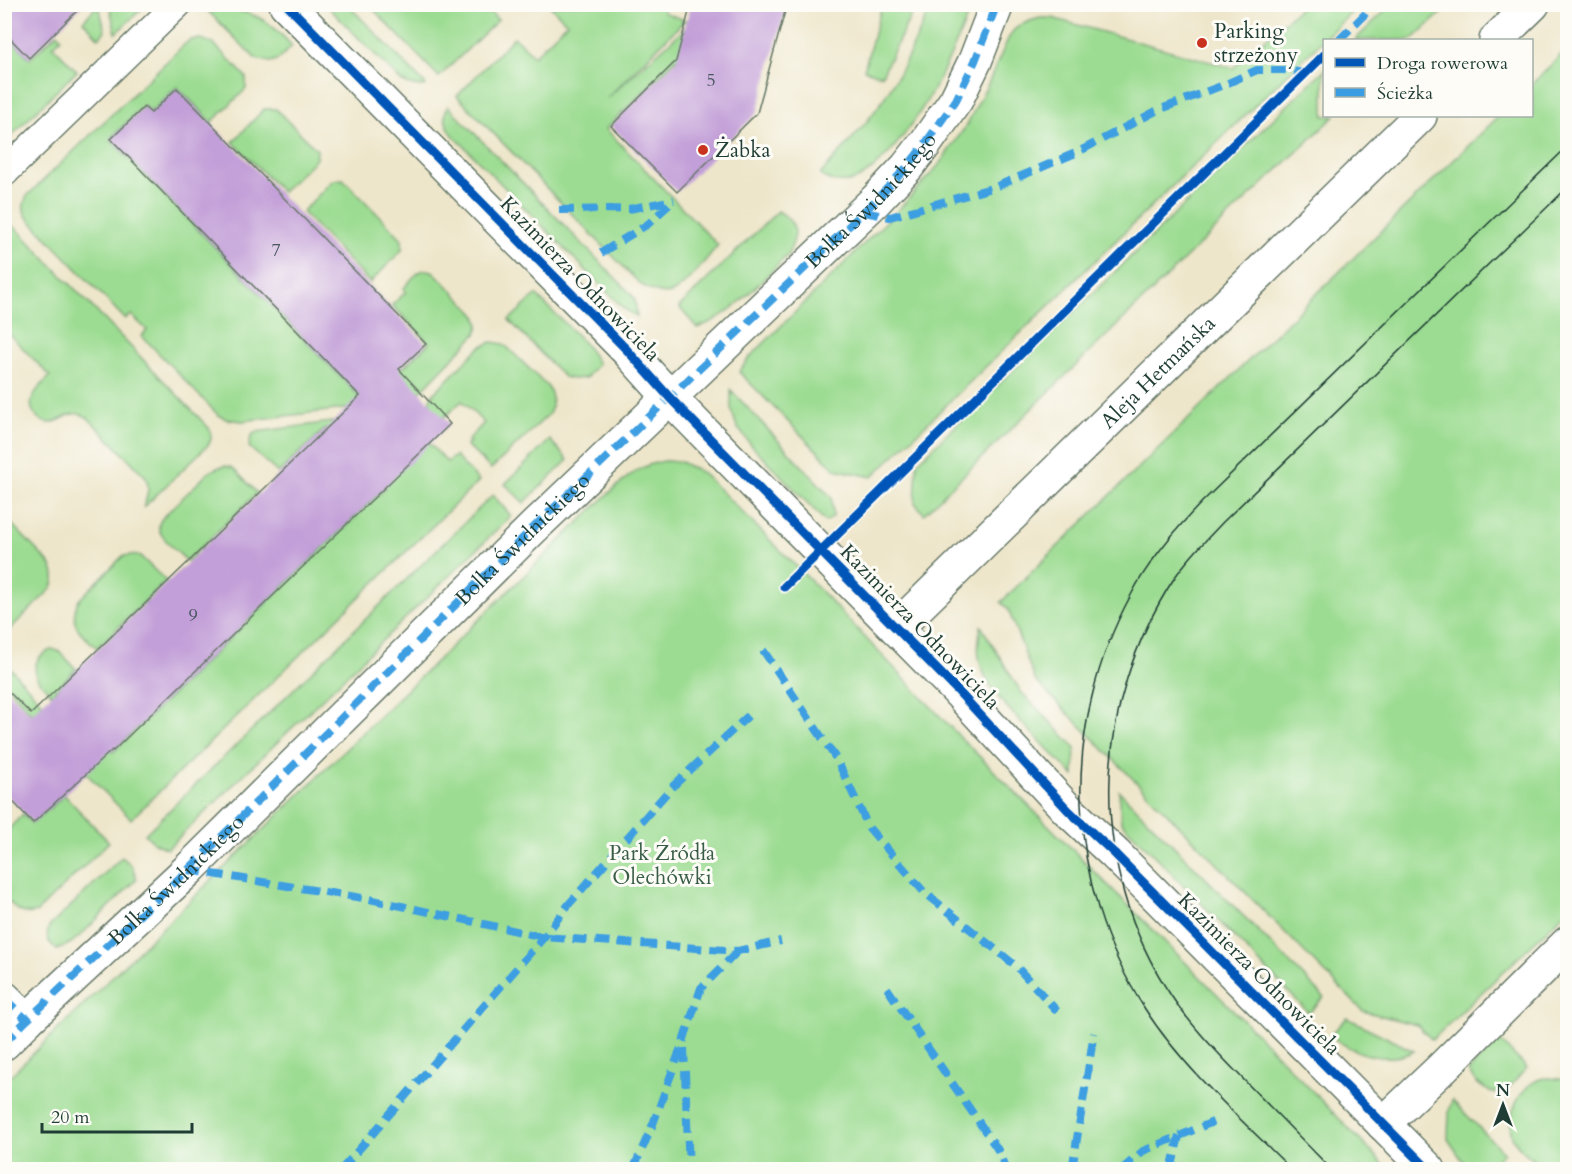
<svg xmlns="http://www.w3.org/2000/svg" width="1572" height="1174" font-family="Cardo,serif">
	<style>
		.green { fill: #9cdc92; stroke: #5e8c63; stroke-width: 1.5 }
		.building { fill: #c29fd8 }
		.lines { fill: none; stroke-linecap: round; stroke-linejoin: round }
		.service-casing { stroke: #677868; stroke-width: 30 }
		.minor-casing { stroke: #677868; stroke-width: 36 }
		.service { stroke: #fff; stroke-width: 27 }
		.minor { stroke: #fff; stroke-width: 33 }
		.tram { stroke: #1f3d34; stroke-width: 1.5 }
		.quiet { stroke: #3c9ee2; stroke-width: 8; stroke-dasharray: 15 8; stroke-linecap: butt }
		.cycleway-casing { stroke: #fdfcf7; stroke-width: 13 }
		.cycleway { stroke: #0057b8; stroke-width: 9 }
		.poi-dot { fill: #c8321e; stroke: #fdfcf7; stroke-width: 2 }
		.labels { text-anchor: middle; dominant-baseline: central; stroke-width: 6; stroke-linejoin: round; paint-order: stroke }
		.number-label { font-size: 18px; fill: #48565d }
		.poi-label { font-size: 21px; fill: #1f3d34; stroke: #fdfcf7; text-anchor: start }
		.street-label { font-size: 21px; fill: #1f3d34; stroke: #fdfcf7 }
		.park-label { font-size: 21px; fill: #385d47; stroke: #fdfcf7 }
	</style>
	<rect width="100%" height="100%" fill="#fdfcf7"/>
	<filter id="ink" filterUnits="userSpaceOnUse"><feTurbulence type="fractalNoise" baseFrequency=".0167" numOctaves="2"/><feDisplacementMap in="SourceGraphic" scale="12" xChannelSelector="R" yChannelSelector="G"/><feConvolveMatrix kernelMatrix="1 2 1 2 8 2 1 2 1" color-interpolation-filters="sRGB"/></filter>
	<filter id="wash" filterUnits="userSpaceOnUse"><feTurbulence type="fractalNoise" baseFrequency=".008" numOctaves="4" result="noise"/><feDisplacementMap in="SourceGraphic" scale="24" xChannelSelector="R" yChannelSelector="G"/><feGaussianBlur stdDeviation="1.35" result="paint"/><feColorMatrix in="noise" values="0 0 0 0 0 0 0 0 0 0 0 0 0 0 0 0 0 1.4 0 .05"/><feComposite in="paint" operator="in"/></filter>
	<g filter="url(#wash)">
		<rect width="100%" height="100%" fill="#eee6ca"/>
		<g class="green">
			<path d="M94 5H99L105 31 99 38 83 21 96 7Z"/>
			<path d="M109 5V4L146 5 116 33Z"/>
			<path d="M326 5H348L426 85C417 89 409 85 401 81Z"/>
			<path d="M369 5H483L498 20 439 77Z"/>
			<path d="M549 5H665L663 12 685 20 607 98 691 23 707 28 606 129 718 245C709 256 683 290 671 293 660 296 649 289 640 284L457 96 514 37 534 56 567 23Z"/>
			<path d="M882 5H915L910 17 882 75 864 70Z"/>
			<path d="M931 5H972C951 58 928 109 890 152 870 173 849 194 820 175 837 155 856 136 872 115 898 81 915 44 931 5Z"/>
			<path d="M1303 5H1359L872 477 835 469 739 372 749 358 900 208 938 166 966 126 988 84 1008 39 1013 31 1020 25 1030 21 1040 18H1052L1233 68Z"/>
			<path d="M1391 5V4L1450 5 1412 40H1355Z"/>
			<path d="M229 9C258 13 273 24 292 46L279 59 274 61 270 62 256 59 208 11Z"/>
			<path d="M5 33 30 59 57 33 61 38 53 46 77 71 5 142Z"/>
			<path d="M201 39 214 44 246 77V89L212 122 177 87 151 112 144 105 110 139 366 403 429 343 392 305 406 292 404 288C413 278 420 265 434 272L476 315 479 325 476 334 418 394 353 408 242 421 226 419 218 415 142 336 147 330 131 315 125 319 26 216C22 209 23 203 27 196L186 43 190 40Z"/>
			<path d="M1567 49V911L1432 1040 1417 1025 1363 1011 1035 680 1008 609 1001 602 1499 116H1532V84Z"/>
			<path d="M1324 70V116H1335L1234 211 924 514 915 503 917 463Z"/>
			<path d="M448 106 632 295 635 300 637 317 624 309 453 135C446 126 442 116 448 106Z"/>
			<path d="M264 109H276L317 150 316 159 282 192 233 142Z"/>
			<path d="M343 179 402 239V250L370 283 302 212 333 180Z"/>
			<path d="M778 211C799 224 798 234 788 255 761 280 733 316 697 328L679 307Z"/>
			<path d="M4 224 11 225 17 229 209 428C211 435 213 439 208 445L143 508C147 498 150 488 146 477L88 418C70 406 64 423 48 423 43 422 39 419 36 416 23 400 40 387 50 376L5 330Z"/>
			<path d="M536 295C554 314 587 341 598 364L586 378 573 379 564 377 509 320Z"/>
			<path d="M492 342 503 344 508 348 548 387C553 395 554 407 548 415L491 469 466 445 470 442 468 440 484 423 462 401 442 419 429 402 432 395 480 347Z"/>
			<path d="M731 390 832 498 833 517 826 522 752 446 737 427 731 409Z"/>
			<path d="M400 413 447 462 455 456 479 481 131 819 74 761 95 739 38 680C31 665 38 654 53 649L60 652 76 669 54 691 113 752 385 488 326 428 278 473 249 447 251 436 256 432Z"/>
			<path d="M550 440 568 460 524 503 505 484Z"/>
			<path d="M665 461 681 462 703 473 814 584 959 736 1257 1034 1388 1169H5V1081L607 495C626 478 640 464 665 461Z"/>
			<path d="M225 466 233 468 257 493 187 561C180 554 160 538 159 529 158 523 161 520 164 516L209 472 217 468Z"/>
			<path d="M493 495 511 516 167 849 154 843 145 834Z"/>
			<path d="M5 517 50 564C55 572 56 582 50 590L5 634Z"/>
			<path d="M132 555 140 556 166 581 97 648C80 632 68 626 78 601L123 556Z"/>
			<path d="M981 626 1021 692 1075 747 1074 776C1060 762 1046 747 1032 733 1011 711 985 689 979 658 977 647 979 636 981 626Z"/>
			<path d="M11 669 45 706 37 719 5 684V675Z"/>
			<path d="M53 783 109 842 37 912C22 917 14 908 5 897V833L23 814 32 824 60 799 49 786Z"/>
			<path d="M1119 791 1324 997 1309 1013 1121 822Z"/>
			<path d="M122 857 132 866 137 879 82 934 71 943 57 950C48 941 45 940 49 927Z"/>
			<path d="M1347 1018 1414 1051C1386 1065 1353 1054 1330 1035Z"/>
			<path d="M1499 1040 1527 1068C1521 1074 1514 1083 1507 1089 1492 1100 1475 1083 1468 1071Z"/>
			<path d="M1549 1078 1567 1080V1169H1543C1535 1162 1518 1147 1513 1139 1504 1118 1520 1087 1540 1079 1543 1078 1546 1078 1549 1078Z"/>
			<path d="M1452 1100 1504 1153 1487 1169H1468L1448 1139 1449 1111Z"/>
		</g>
		<g id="blocks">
			<g class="building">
				<path d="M4 4H84L29 58 4 32Z"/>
				<path d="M691 4H787L757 113 677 192 611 126 676 61Z"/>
				<path d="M177 88 426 344 399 369 450 424 113 751 112 750 33 823 4 792V687L31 714 360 396 111 139 144 107 151 113Z"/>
			</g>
		</g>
	</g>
	<g filter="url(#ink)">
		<use href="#blocks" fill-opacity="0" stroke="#677868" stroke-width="1.5"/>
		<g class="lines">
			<defs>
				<path id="service" d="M4 173 178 4"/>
				<g id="minor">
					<path d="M286 4 627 350 670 398 957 690 1068 810 1115 854 1429 1170"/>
					<path d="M1496 40 1533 4"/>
					<path id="s1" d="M896 628 1420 116"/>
					<path d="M4 998 27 1020"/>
					<path id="s2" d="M4 1043 27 1020 188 870 534 527 876 200 907 167 925 144 956 100 975 61 997 4"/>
					<path d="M1383 1124 1442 1068 1568 943"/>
				</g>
			</defs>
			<use href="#service" class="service-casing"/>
			<use href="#minor" class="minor-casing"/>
			<use href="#service" class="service"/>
			<use href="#minor" class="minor"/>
			<g class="tram">
				<path d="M1292 1170C1242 1120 1183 1068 1145 1009 1064 884 1060 725 1131 595 1149 560 1175 530 1202 502L1568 146"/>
				<path d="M1332 1170C1302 1139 1272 1109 1243 1079 1218 1053 1192 1027 1172 997 1086 868 1091 705 1175 577 1189 557 1206 540 1223 522L1568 187"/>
			</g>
			<g class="quiet">
				<path d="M1339 40 1375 4"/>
				<path d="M559 210 629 209 674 200"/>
				<path d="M864 212 890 217 995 187 1078 152 1156 111 1226 84 1257 70H1283L1306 73"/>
				<path d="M601 253 648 224 674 200"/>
				<path d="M763 650 837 760 869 828 924 892 1016 966 1057 1011"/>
				<path d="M188 870 369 899 544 937 738 951 781 941"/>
				<path d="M887 988 998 1150 1006 1170"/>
				<path d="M4 998 27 1020"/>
				<path d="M4 1043 27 1020 188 870 534 527 876 200 907 167 925 144 956 100 975 61 997 4"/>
				<path d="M684 1048 689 1170"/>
				<path d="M341 1170 544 937 569 904 671 788 748 716"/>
				<path d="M633 1170 653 1124 683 1042 701 988 738 951"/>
				<path d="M1072 1170 1094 1033"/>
				<path d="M1121 1170 1143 1151 1213 1122"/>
				<path d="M1171 1170 1179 1136"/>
			</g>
			<defs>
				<g id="cycleway">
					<path d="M286 4 627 350 670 398 957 690 1068 810 1115 854 1429 1170"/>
					<path d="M784 587 1324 55"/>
				</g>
			</defs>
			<use href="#cycleway" class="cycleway-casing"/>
			<use href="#cycleway" class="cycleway"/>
		</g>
	</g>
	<g class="poi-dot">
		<circle cx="1202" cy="43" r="6"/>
		<circle cx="703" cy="150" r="6"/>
	</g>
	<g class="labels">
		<g class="number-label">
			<text x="711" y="80">5</text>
			<text x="276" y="250">7</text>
			<text x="193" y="615">9</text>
		</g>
		<g class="poi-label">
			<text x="1214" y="31">Parking<tspan x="1214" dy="24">strzeżony</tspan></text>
			<text x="715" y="150">Żabka</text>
		</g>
		<g class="street-label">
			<text stroke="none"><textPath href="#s2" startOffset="1209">Bolka Świdnickiego</textPath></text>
			<text transform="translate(580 279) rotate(46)">Kazimierza Odnowiciela</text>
			<text stroke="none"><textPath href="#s1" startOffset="366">Aleja Hetmańska</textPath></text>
			<text stroke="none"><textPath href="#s2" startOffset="723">Bolka Świdnickiego</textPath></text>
			<text transform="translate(920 627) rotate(46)">Kazimierza Odnowiciela</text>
			<text stroke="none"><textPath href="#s2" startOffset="237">Bolka Świdnickiego</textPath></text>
			<text transform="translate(1259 974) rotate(45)">Kazimierza Odnowiciela</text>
		</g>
		<g class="park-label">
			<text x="662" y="853">Park Źródła<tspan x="662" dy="24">Olechówki</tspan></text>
		</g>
	</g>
	<rect width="1572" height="1174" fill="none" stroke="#fdfcf7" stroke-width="24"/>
	<rect x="1323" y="39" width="210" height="78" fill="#fdfcf7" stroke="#a4b0a9" stroke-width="1.5"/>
	<rect x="1335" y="58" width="30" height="9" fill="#0057b8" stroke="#a4b0a9" stroke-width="1.5"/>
	<text x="1377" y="69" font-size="18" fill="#1f3d34">Droga rowerowa</text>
	<rect x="1335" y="88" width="30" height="9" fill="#3c9ee2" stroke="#a4b0a9" stroke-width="1.5"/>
	<text x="1377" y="99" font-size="18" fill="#1f3d34">Ścieżka</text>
	<g transform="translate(1503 1105)" stroke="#fdfcf7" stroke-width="4.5" paint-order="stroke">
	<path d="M0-4.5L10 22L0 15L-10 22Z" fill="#1f3d34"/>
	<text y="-9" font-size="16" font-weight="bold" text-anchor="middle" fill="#1f3d34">N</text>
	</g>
	<path d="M42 1123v9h150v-9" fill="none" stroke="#1f3d34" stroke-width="3"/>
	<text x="51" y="1123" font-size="18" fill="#1f3d34" stroke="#fdfcf7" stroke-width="4.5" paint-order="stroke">20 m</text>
</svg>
